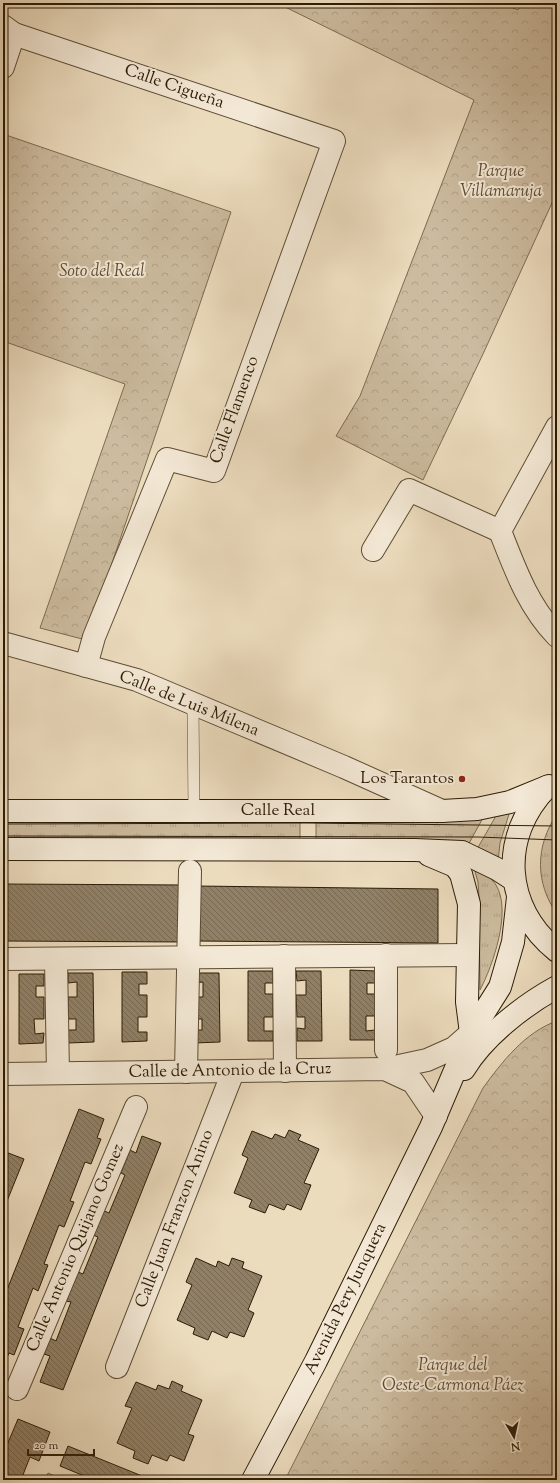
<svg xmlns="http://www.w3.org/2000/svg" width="560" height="1483" font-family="'Sorts Mill Goudy',serif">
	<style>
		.grass { fill: url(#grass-tufts); stroke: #7c6c52 }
		.forest { fill: url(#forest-crowns); stroke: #7c6c52 }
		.garden { fill: #ccbb9f; stroke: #7c6c52 }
		.building { fill: url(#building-back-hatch); stroke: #2d1c06 }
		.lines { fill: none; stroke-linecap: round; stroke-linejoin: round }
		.lane-casing { stroke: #5d4c34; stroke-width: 12 }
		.street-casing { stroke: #5d4c34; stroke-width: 24 }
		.secondary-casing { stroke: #2d1c06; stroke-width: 24 }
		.lane { stroke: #f3e8d5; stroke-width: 11 }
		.street { stroke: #f3e8d5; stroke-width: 22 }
		.secondary { stroke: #f3e8d5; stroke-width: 22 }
		.tram { stroke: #2d1c06; stroke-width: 1 }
		.poi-dot { fill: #8f2418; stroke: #f3e8d5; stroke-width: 1.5 }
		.labels { text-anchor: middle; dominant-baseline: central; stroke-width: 4; stroke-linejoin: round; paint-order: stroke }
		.street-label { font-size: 17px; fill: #2d1c06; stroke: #f3e8d5 }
		.park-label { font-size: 17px; font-style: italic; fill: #5d4c34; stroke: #f3e8d5 }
		.poi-label { font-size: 17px; fill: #2d1c06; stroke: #f3e8d5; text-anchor: end }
	</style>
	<defs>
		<pattern id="grass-tufts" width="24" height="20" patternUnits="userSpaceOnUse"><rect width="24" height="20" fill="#ccbb9f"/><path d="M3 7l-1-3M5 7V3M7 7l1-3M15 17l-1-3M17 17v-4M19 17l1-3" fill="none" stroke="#b0a087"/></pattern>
		<pattern id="forest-crowns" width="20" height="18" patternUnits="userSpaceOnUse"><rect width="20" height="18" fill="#ccbb9f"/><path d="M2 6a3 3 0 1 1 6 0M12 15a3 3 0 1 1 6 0" fill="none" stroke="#b0a087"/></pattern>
		<pattern id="building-back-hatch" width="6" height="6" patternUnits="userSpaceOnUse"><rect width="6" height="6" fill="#908066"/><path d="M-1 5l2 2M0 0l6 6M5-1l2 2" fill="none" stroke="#766852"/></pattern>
	</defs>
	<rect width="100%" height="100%" fill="#ecdcbe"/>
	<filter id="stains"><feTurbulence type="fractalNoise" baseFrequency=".005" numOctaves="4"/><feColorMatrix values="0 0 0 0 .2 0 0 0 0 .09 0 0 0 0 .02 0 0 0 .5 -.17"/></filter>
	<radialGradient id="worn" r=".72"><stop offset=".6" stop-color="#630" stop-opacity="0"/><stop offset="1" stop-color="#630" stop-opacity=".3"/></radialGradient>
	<g class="grass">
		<path d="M510 811 500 843 498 862 476 851 497 814Z"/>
		<path d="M557 814V914C535 883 535 846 557 814Z"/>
		<path d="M484 816 467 847 316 842V817Z"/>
		<path d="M3 817H300V842L3 841Z"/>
		<path d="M474 868C482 872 491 877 496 885 512 911 493 965 480 990L479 897 478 882Z"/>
	</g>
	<g class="forest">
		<path d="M277 3H501L518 10 522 3H557V192L483 354 423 480 336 436 360 396 474 100Z"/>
		<path d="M3 134 231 212 86 640 40 628 125 384 3 341Z"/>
		<path d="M557 1021V1480H285L483 1088C502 1062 525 1032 557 1021Z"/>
	</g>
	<path class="garden" d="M48 1473 64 1480H45Z"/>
	<g class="building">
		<path d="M3 884 185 885V942L3 941Z"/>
		<path d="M196 886 438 889V943L195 941Z"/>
		<path d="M350 970 376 971V983H367V994H376V1016H366V1031L375 1030V1040H350Z"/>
		<path d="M248 971H273V983H265V994H273V1017H264V1031H273V1041H248Z"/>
		<path d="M296 971H321L322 1041H297V1028L305 1029V1017H297L296 995H306V980L297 981Z"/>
		<path d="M122 972H147V984H139V995H147V1017H138V1032H147V1041L122 1042Z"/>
		<path d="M68 973H93L94 1042 68 1043V1030H76V1019H68V997H77V982L68 983Z"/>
		<path d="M194 973H219L220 1042 194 1043V1030H202V1019H194V997H203V982L194 983Z"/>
		<path d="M19 974H44V986H36V997H44V1019H34L35 1034 44 1033 43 1043 19 1044Z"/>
		<path d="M79 1109 104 1119 97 1138 101 1139 91 1164 85 1162 70 1201 74 1202 64 1227 59 1225 44 1264 48 1265 38 1291 33 1288 18 1327 24 1329 14 1355 9 1353 3 1367V1300Z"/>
		<path d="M289 1130 301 1135 298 1140 319 1149 304 1183 311 1185 301 1210 287 1204 284 1210 269 1204 265 1213 249 1207 252 1200 234 1193 248 1158 242 1155 252 1131 272 1139 275 1134 285 1138Z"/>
		<path d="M142 1136 161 1143 63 1390 40 1382 50 1356 44 1354 50 1338 56 1341 71 1302 66 1301 78 1272 83 1274 98 1237 93 1235 102 1210 109 1213 125 1175 121 1173 130 1150 136 1153Z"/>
		<path d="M3 1151 24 1159 3 1211Z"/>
		<path d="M196 1258 216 1267 218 1261 229 1266 232 1258 244 1262 242 1268 262 1276 248 1310 254 1313 244 1337 230 1332 227 1338 212 1331 208 1340 193 1334 195 1328 177 1320 192 1285 186 1282Z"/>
		<path d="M172 1381 183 1386 181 1391 202 1400 188 1434 194 1436 184 1461 170 1455 167 1461 152 1455 148 1464 133 1458 135 1451 117 1443 132 1408 125 1406 136 1382 156 1390 158 1385 169 1389Z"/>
		<path d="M18 1419 50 1432 39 1461 30 1457 21 1480H3V1444L7 1445Z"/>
		<path d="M68 1446 152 1480H94L60 1466Z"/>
	</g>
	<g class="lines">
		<defs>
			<path id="lane" d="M193 704 194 811"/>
			<g id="street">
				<path d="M3 26 14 34 334 141 214 471 167 459 94 637 86 666"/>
				<path d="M3 67 14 34"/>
				<path d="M557 427 500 531C515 569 528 606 557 636"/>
				<path d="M373 550 409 490 500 531"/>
				<path d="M3 643 137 680 344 767 442 811"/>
				<path d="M386 955V1050"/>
				<path d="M284 956 285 1071"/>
				<path d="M3 959 467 955"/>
				<path d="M56 959 58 1073"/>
				<path d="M385 1069 427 1060 454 1048 471 1033"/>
				<path d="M186 1072 190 871"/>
				<path d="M3 1074 385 1069 413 1082 436 1116"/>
				<path d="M117 1367 233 1072"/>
				<path d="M17 1389 136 1107"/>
			</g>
			<g id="secondary">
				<path d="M547 787C499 836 503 908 557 951"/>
				<path d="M3 811H442L477 809 510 802 549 786"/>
				<path d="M3 849 415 850 462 852 497 869 514 880"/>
				<path d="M429 855 455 866 461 874 469 904 467 1002 471 1033"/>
				<path d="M464 1069C484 1036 524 1005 557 987"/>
				<path d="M253 1480 316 1361 431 1127 471 1033 500 987 513 942 518 897"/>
			</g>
		</defs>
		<use href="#lane" class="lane-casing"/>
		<use href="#street" class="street-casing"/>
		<use href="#secondary" class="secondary-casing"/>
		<use href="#lane" class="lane"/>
		<use href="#street" class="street"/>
		<use href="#secondary" class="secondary"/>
		<g class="tram">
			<path d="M3 824 307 823 557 826"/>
			<path d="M3 836 478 837 557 840"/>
		</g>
	</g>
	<circle class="poi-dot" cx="462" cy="779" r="4"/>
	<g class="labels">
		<g class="street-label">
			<text transform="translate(174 87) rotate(19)">Calle Cigueña</text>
			<text transform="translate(235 410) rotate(-70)">Calle Flamenco</text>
			<text transform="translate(189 704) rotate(22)">Calle de Luis Milena</text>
			<text x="278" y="811">Calle Real</text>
			<text transform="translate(230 1071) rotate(-1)">Calle de Antonio de la Cruz</text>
			<text transform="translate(175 1219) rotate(-69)">Calle Juan Franzon Anino</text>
			<text transform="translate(76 1248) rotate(-67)">Calle Antonio Quijano Gomez</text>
			<text transform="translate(346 1299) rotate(-64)">Avenida Pery Junquera</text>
		</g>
		<g class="park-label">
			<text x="501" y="172">Parque<tspan x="501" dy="20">Villamaruja</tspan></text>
			<text x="102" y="272">Soto del Real</text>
			<text x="453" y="1366">Parque del<tspan x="453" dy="20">Oeste-Carmona Páez</tspan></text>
		</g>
		<g class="poi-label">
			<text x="454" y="779">Los Tarantos</text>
		</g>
	</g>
	<rect width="560" height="1483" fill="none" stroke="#ecdcbe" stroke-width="16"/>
	<rect x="4" y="4" width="552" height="1475" fill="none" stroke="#2d1c06" stroke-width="2"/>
	<rect x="8" y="8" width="544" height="1467" fill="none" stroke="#2d1c06"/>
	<g transform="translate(514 1437) rotate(171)" stroke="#f3e8d5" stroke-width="3" paint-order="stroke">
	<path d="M0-3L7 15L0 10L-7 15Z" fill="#2d1c06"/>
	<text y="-6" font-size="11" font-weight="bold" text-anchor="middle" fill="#2d1c06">N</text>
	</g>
	<path d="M28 1449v6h66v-6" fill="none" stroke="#2d1c06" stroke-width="2"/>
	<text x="34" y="1449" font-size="12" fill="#2d1c06" stroke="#f3e8d5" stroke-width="3" paint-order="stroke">20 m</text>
	<rect width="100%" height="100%" filter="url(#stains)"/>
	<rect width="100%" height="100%" fill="url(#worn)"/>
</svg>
